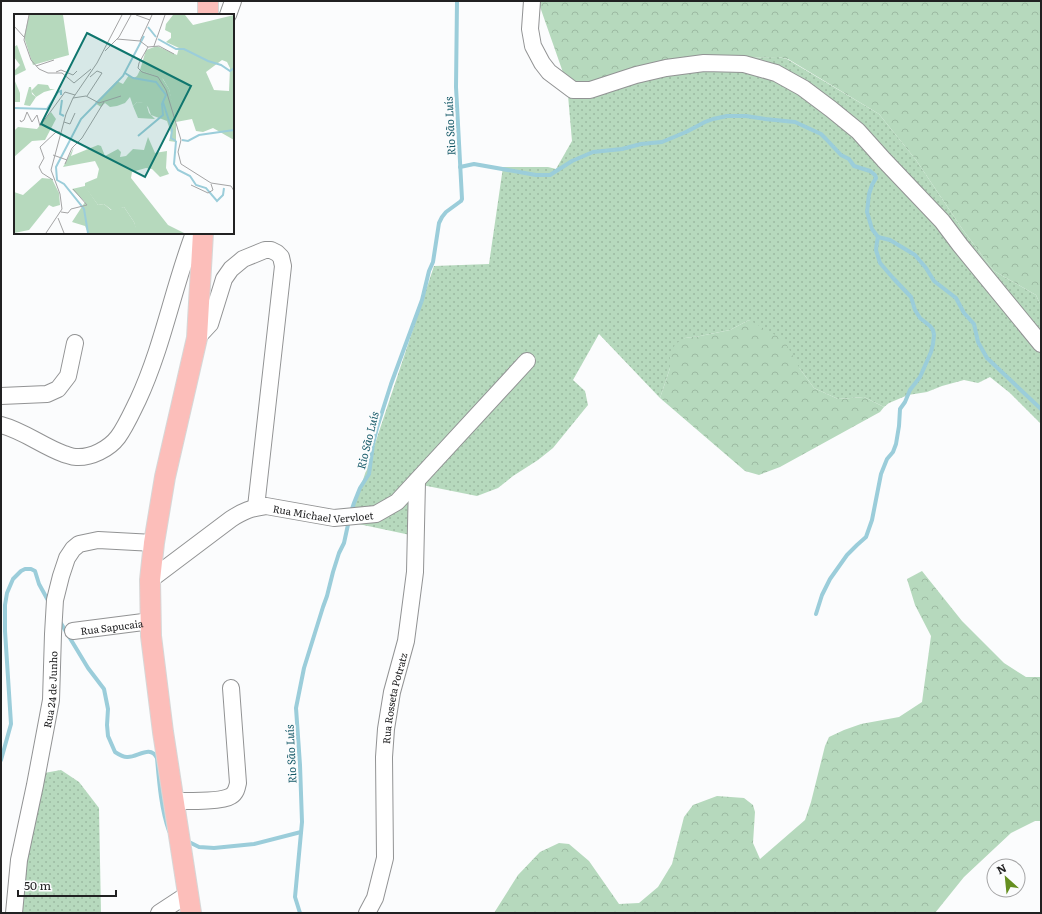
<svg xmlns="http://www.w3.org/2000/svg" width="1042" height="914" font-family="Literata,serif">
	<style>
		.grass { fill: url(#grass-dots) }
		.forest { fill: url(#forest-crowns) }
		.lines { fill: none; stroke-linecap: round; stroke-linejoin: round }
		.stream { stroke: #9bcdda; stroke-width: 4 }
		.minor-casing { stroke: #929394; stroke-width: 18 }
		.major-casing { stroke: #d7d7d7; stroke-width: 22 }
		.minor { stroke: #fff; stroke-width: 16 }
		.major { stroke: #fcbeba; stroke-width: 20 }
		.labels { text-anchor: middle; dominant-baseline: central; stroke-width: 4; stroke-linejoin: round; paint-order: stroke }
		.street-label { font-size: 10px; fill: #212122; stroke: #fbfcfd }
		.water-label { font-size: 11px; font-style: italic; fill: #145867; stroke: #fbfcfd }
		.inset-river { fill: none; stroke: #9bcdda; stroke-width: 2 }
		.inset-road { fill: none; stroke: #a4a4a5; stroke-width: 1 }
		.view { fill: #0f766e; fill-opacity: 0.15; stroke: #0f766e; stroke-width: 2 }
		.inset-edge { fill: none; stroke: #212122; stroke-width: 2 }
	</style>
	<defs>
		<pattern id="grass-dots" width="8" height="8" patternUnits="userSpaceOnUse"><rect width="8" height="8" fill="#b6d9bd"/><path d="M2 2h.1M6 6h.1" fill="none" stroke="#9cbaa2" stroke-width="1.8" stroke-linecap="round"/></pattern>
		<pattern id="forest-crowns" width="20" height="18" patternUnits="userSpaceOnUse"><rect width="20" height="18" fill="#b6d9bd"/><path d="M2 6a3 3 0 1 1 6 0M12 15a3 3 0 1 1 6 0" fill="none" stroke="#9cbaa2"/></pattern>
	</defs>
	<rect width="100%" height="100%" fill="#fbfcfd"/>
	<g class="grass">
		<path d="M778 57 787 59 879 114 916 160 963 230 994 271 1036 295 1041 306V424L1010 393 990 377 978 383 964 380 942 386 927 392 908 395 889 403 884 407 864 397 838 399 814 388 800 369 749 320 730 330 700 336 685 338 670 358V368L660 398 599 334 573 380 585 391 588 405 553 448 538 460 513 476 498 488 477 496 422 485 415 536 349 522 434 266 489 264 503 167H548L556 169 572 141 567 84 681 59Z"/>
		<path d="M61 770 79 782 99 808 101 913H16L33 775Z"/>
	</g>
	<g class="forest">
		<path d="M538 1H1041V306L1036 295 994 271 963 230 916 160 879 114 788 59 778 57 681 59 600 91 567 84Z"/>
		<path d="M749 320 784 340 800 369 814 388 838 399 864 397 884 407 880 412 780 467 759 475 745 471 660 398 670 368V358L675 344 685 338 700 336 730 330Z"/>
		<path d="M922 571 962 621 1004 663 1026 677H1041V821H1035L1011 833 964 877 935 913H494L518 875 540 852 559 843 569 844 589 861 619 904 639 903 658 887 672 864 684 817 693 805 717 796 744 798 753 805 755 812 753 843 760 859 805 820 811 802 825 746 829 737 844 730 861 724 899 717 922 702 931 636 915 605 907 579Z"/>
	</g>
	<g class="lines">
		<g class="stream">
			<path d="M460 167 474 164 536 175H550L572 161 593 152 622 149 641 144 662 142 686 132 705 122 713 119 727 116H746L765 119 795 122 821 134 826 139 841 155 849 159 854 166 870 171 875 175 876 178 872 185 869 194 867 212 872 229 878 237 890 240 915 255 926 268 934 281 956 298 964 313 974 324 978 342 987 358 1041 409"/>
			<path d="M351 512 354 503 360 488 369 474 373 444 377 428 391 384 422 300 429 271 433 262 439 223 442 217 446 212 461 201 462 199 456 87 457 1"/>
			<path d="M816 614 822 595 830 579 847 555 857 545 866 537 872 520 881 474 887 459 893 452 896 444 899 426 900 409 905 402 910 390 920 377 931 352 933 344 934 335 933 330 930 326 920 318 915 310 911 297 893 278 880 263 876 250 877 242 878 237"/>
			<path d="M59 620 88 668 104 689 108 709 107 725 108 736 115 752C118 754 123 757 127 757 137 758 150 744 157 758 159 781 161 809 169 831"/>
			<path d="M1 760 11 724 5 631V605L7 593 13 579 21 571 25 569H31L35 571 39 584 50 604"/>
			<path d="M185 840 199 847 214 848 254 844 301 832"/>
			<path d="M300 913 295 897 302 822 300 765 296 708 304 668 323 607 327 596 333 572 339 553 344 543 349 520"/>
		</g>
		<defs>
			<g id="minor">
				<path d="M532 1 530 29 533 46 542 63 549 72 573 90H590L636 75 666 68 704 63 744 64 776 73 803 88 831 109 858 131 884 160 942 221 960 245 1041 344"/>
				<path d="M228 15 233 1"/>
				<path d="M197 338 210 324 224 279 231 269 243 259 265 250H271L277 253 281 257 283 266 256 507"/>
				<path d="M1 396 47 394 58 389 68 376 75 343"/>
				<path d="M1 425C24 431 42 446 64 454 68 455 72 457 76 457 91 458 109 449 118 437 126 426 132 412 138 400 163 346 173 288 194 233"/>
				<path id="s1" d="M150 580 231 519C243 511 251 508 266 506L334 518 376 514 397 502 527 361"/>
				<path id="s2" d="M73 631 151 621"/>
				<path d="M174 801C186 801 222 802 231 796 236 793 237 788 238 783L231 688"/>
				<path id="s3" d="M14 913 19 860 35 785 51 700 53 634 55 600 61 576 67 558 73 549 79 544 98 540 154 543"/>
				<path d="M159 913 188 894"/>
				<path id="s4" d="M367 913 375 898 385 858 384 757 386 729 392 692 406 641 415 572 417 481"/>
			</g>
			<g id="major">
				<path d="M208 1V15"/>
				<path d="M191 913 163 732 151 636 150 580 154 543 165 477 197 338 203 233"/>
			</g>
		</defs>
		<use href="#minor" class="minor-casing"/>
		<use href="#major" class="major-casing"/>
		<use href="#minor" class="minor"/>
		<use href="#major" class="major"/>
	</g>
	<g class="labels">
		<g class="street-label">
			<text stroke="none"><textPath href="#s1" startOffset="197">Rua Michael Vervloet</textPath></text>
			<text stroke="none"><textPath href="#s2" startOffset="39">Rua Sapucaia</textPath></text>
			<text stroke="none"><textPath href="#s3" startOffset="227">Rua 24 de Junho</textPath></text>
			<text stroke="none"><textPath href="#s4" startOffset="219">Rua Rosseta Potratz</textPath></text>
		</g>
		<g class="water-label">
			<text transform="translate(449 126) rotate(-93)">Rio São Luís</text>
			<text transform="translate(367 440) rotate(-76)">Rio São Luís</text>
			<text transform="translate(290 754) rotate(-93)">Rio São Luís</text>
		</g>
	</g>
	<g transform="translate(14 14)">
		<rect width="220" height="220" fill="#fbfcfd"/>
		<path d="M3 31 12 56 0 62V57L6 51 0 43V33ZM126 56 148 64 155 75 162 101V128L155 127 157 119 153 107 137 101 134 93 129 89 123 88 119 92 116 83 111 89 103 92 96 93 91 89 87 93 81 89 103 67 109 70 115 61 120 64 123 62ZM24 70 34 71 36 75H41L30 78 22 83 17 77ZM37 98 42 105 31 126 18 127 0 143V117L4 113 23 115ZM71 172 84 191 90 190 97 196 110 193 120 208 124 219H74L71 212 58 208 71 188 58 175Z" fill="#b6d9bd"/>
		<path d="M15 1H49L55 41 19 51 10 23ZM159 1H171L179 11 220 1V126L199 114 189 118 182 117 178 105 162 108 155 75 149 65 126 56 132 36 143 32 163 41 165 34 152 28 157 24V19L151 16 152 10ZM208 46 213 48 216 54 215 77 200 76 192 58ZM0 65 6 79V88H0ZM15 73H17L18 80 22 83 16 92 10 91ZM123 88 132 89 135 99 141 105 124 104 119 92ZM134 123 141 139 153 137 152 154 155 160 146 163 138 155 132 154 118 158 117 164 154 211 170 219H123L120 208 110 193 99 197 90 190 84 191 71 173V169L83 164 85 155 81 147 49 153 60 133 57 142 84 131 87 132 91 142 104 135 107 138 106 143 112 142 119 135 130 136ZM28 164 38 165 45 179 46 191 39 193 35 191 15 216 0 219V178L9 181Z" fill="#b6d9bd" fill-rule="evenodd"/>
		<path class="inset-river" d="M134 13 142 23M144 25 162 35H170L194 47 207 51 216 57 220 54M111 59 119 64 142 68 152 81 148 90 149 101 124 122M48 86 46 100 50 102M149 88 158 116 157 124 162 127M0 94 33 95 44 78 47 77V81M168 126 174 127 185 121 220 116M162 127 160 150 164 156 176 162 182 171 192 174 203 187 209 181 210 174M74 219 70 195 50 170 43 166 42 153 67 105 109 62 130 22"/>
		<path class="inset-road" d="M15 1 10 26 17 46 25 55 34 59H48L60 69 77 55M122 1 136 6M0 12 10 23M103 25 126 27 134 33 125 49 124 54 128 58 144 63 152 76 167 126 164 138 167 150 197 169 217 172 220 177M126 27 138 1M140 32 151 1M134 33 145 32 160 40M91 37 105 23 117 1M22 52 40 46M42 58 47 56 59 61 63 57M73 82 88 59 83 57 76 63M59 84 72 82 85 89 107 82M6 106 7 108 10 106 13 98 18 108 23 101 26 112 51 78 61 81M50 108 56 110 61 99M39 141 53 146M51 150 58 134 68 124 90 88M39 166 28 159 25 153 30 144 26 133 42 118H46M177 171 194 179 199 176 197 170M47 198 54 199 57 195 73 191 59 175M44 204 50 219M32 219 48 195 46 180 37 156 52 100 59 84 83 49 108 1"/>
		<path class="view" d="M73 19 177 72 131 163 27 110Z"/>
		<rect width="220" height="220" class="inset-edge"/>
	</g>
	<rect width="1042" height="914" fill="none" stroke="#212122" stroke-width="4"/>
	<g transform="translate(1006 878) rotate(333)"><circle r="19" fill="#fbfcfd" stroke="#a4a4a5"/>
	<path d="M0-3L7 15L0 10L-7 15Z" fill="#658f1f"/>
	<text y="-6" font-size="11" font-weight="bold" text-anchor="middle" fill="#212122">N</text>
	</g>
	<path d="M18 890v6h98v-6" fill="none" stroke="#212122" stroke-width="2"/>
	<text x="24" y="890" font-size="12" fill="#212122" stroke="#fbfcfd" stroke-width="3" paint-order="stroke">50 m</text>
</svg>
